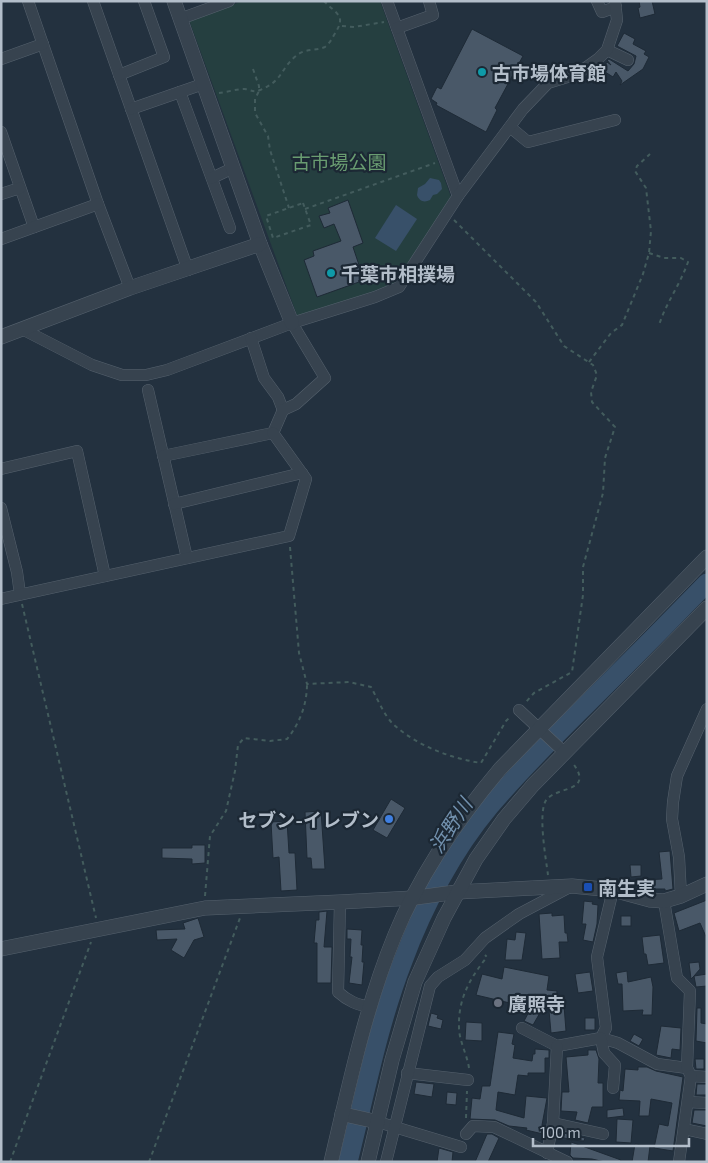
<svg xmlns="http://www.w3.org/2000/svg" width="708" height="1163" font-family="'Exo 2','Noto Sans JP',sans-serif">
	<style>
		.green { fill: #253f40 }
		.water { fill: #385069 }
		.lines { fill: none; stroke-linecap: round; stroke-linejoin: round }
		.river { stroke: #385069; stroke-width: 19 }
		.building { fill: #495868; stroke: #1e2a36 }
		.minor-casing { stroke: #55616d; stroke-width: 12 }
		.tertiary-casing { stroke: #55616d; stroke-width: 15 }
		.path { stroke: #435c5d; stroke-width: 2; stroke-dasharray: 4 4; stroke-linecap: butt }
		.minor { stroke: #37434f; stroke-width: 11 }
		.tertiary { stroke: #37434f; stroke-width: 14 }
		.culture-dot { fill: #0f9aa8; stroke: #1c2834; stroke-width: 2 }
		.shop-dot { fill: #3f7fe0; stroke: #1c2834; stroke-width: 2 }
		.transit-dot { fill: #1a4fb4; stroke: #1c2834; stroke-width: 2 }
		.worship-dot { fill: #6b7280; stroke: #1c2834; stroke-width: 2 }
		.labels { text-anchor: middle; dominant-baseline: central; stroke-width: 4.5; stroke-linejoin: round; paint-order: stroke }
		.poi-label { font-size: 19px; font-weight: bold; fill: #b3beca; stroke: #1c2834; text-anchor: start }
		.park-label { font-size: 19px; fill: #699c71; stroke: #1c2834 }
		.water-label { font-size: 20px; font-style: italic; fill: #7291ae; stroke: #1c2834 }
	</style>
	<rect width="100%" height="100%" fill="#23313f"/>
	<path class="green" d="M243 1H380L451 197 396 283 298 318 189 20Z"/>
	<g class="water">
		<path d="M430 178 439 180 441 183 442 189 437 194 433 195 430 200C424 203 419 201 417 195L418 188 425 184Z"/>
		<path d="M396 205 417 219 396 251 375 238Z"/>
	</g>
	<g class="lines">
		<path class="river" d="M348 1162C365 1095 378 1025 403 961 423 907 453 850 490 806 522 768 557 734 592 699 631 661 669 622 707 583"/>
	</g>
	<g class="building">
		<path d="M639 1H652L655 14 640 18 638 8 640 7Z"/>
		<path d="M472 29 523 56 495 108 497 110 486 132 436 105 437 103 431 99 437 87 441 89Z"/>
		<path d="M624 33 635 39 633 44 646 51 644 54 649 57 643 69 620 85 622 81 616 72 613 77 602 70 607 62 611 65 607 60 609 59 628 71 634 64 636 56 617 46Z"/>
		<path d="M348 200 363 243 353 247 360 268 369 265 373 277 317 297 304 260 314 256 313 251 341 241 334 224 324 228 319 216 330 213 328 208Z"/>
		<path d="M391 799 405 808 387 838 373 830Z"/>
		<path d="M321 811 325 869H312L311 858H307L305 812Z"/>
		<path d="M287 821 289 853H295L297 890 281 891 279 857 273 858 271 822Z"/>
		<path d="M192 845H205V863L192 864V859L162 858V848H192Z"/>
		<path d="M670 851 673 889 665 891V889H644V880L662 879 659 852Z"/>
		<path d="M630 865H641V876L631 877Z"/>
		<path d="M707 900V939L700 923 679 931 674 913Z"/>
		<path d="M584 901 593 902 592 904 598 905 597 924 593 942 583 940 586 924H582Z"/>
		<path d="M327 911 324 947H332L331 983H317V943H314L316 920H319V912Z"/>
		<path d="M552 913V916L564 915 565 933H567L568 942H559L560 958 542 959 539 914Z"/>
		<rect x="621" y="916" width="10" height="10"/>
		<path d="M198 918 204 937 194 940 184 958 171 950 177 939 157 940 156 930 185 929 183 923Z"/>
		<path d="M347 929 362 930 361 945H363L362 962H364L362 985 349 983 352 957H350L351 939H347Z"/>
		<path d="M516 932 526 933 522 960H505L507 939 515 940Z"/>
		<path d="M660 935 664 963 648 965 646 954H644L642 937Z"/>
		<path d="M699 962 700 969 694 976 707 974V986L696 987 694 976 691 979 689 963Z"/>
		<path d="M504 967 549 976 547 990 557 991 556 1006 564 1005 566 1031 551 1033 548 999 533 1025 524 1021 531 1008 476 995 482 974 502 979Z"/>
		<path d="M627 971 628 982 651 977 653 987 652 1015H642L643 1010 623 1011 622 984H618L616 973Z"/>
		<path d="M590 972 593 991 578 993 575 974Z"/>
		<path d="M697 1008H701V1023L707 1024V1043L696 1041Z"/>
		<path d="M431 1013 438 1015 437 1018 443 1020 441 1029 428 1026Z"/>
		<rect x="585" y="1018" width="10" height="12"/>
		<path d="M466 1022 482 1023V1041L465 1040Z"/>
		<path d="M661 1026 681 1028 680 1050 672 1049 671 1058 656 1055Z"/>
		<path d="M498 1032 514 1034 512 1044 515 1045 513 1058 532 1061 533 1054H535V1049L549 1050V1058H545V1073H528V1076L518 1075 515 1095 498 1092 496 1110 524 1118 526 1096 547 1098 542 1125 545 1126 543 1134 526 1130 527 1128 509 1126 495 1120 470 1119 472 1098 480 1099 482 1086H490Z"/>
		<path d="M634 1034 643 1039 639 1046 630 1041Z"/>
		<path d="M588 1050H596L599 1059 598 1083H603V1107H592L588 1123 575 1120 577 1112 561 1111 562 1092H569L566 1057 588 1055Z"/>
		<path d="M695 1059H704V1069H696Z"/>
		<path d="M638 1067H647L656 1071 683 1077 673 1151 654 1148 659 1124 668 1126 672 1103 651 1099 649 1116H639L640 1101 619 1100 620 1090 623 1091 625 1069 638 1070Z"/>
		<path d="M416 1082 434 1084 432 1097 414 1094Z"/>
		<path d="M697 1084H707V1095H696Z"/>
		<path d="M447 1092 457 1093 456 1105 446 1104Z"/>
		<path d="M623 1108 624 1116 607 1118V1110Z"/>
		<path d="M694 1110H707V1126L692 1123Z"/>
		<path d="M617 1119 633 1120 631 1143 616 1142Z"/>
		<path d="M559 1132 585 1138 584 1141 571 1140 558 1136Z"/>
		<path d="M487 1134H492L499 1138 488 1162H475Z"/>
		<path d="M571 1142 621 1160 620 1162H605L592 1159 573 1158 570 1155Z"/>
		<path d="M635 1144 650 1146 648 1162H632Z"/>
		<path d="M439 1148 453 1152 452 1162H437Z"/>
	</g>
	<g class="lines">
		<defs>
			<g id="minor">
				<path d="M28 1 98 204 130 288"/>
				<path d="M93 1 188 270"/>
				<path d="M387 1 458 196"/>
				<path d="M597 1 602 12 616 7"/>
				<path d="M180 19 229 1"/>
				<path d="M397 28 433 15 429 1"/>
				<path d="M607 50 628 60"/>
				<path d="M1 59 43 44"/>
				<path d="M119 75 164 57 144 1"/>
				<path d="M180 92 230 228"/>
				<path d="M131 109 203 84"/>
				<path d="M510 127 528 142 615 120"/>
				<path d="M1 132 34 227"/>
				<path d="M212 178 233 168"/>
				<path d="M1 194 20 188"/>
				<path d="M1 239 98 204"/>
				<path d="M24 330 92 365 122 375H146L167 370 292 323 375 297 399 287 458 196 523 109 548 83 577 74 598 59 607 50 617 20 615 1"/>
				<path d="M251 338 264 378 278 397 283 410"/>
				<path d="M148 390 187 558"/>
				<path d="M273 433 283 410 296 404 325 378 292 323"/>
				<path d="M163 456 273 433"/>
				<path d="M1 469 77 451 105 576"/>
				<path d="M174 504 302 473"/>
				<path d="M1 508 17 572 20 594"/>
				<path d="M1 599 289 536 306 479 273 433"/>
				<path d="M519 710 564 752"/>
				<path d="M613 890 597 957 606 1028 601 1038 618 1043 657 1064 687 1068"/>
				<path d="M681 896 679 857 672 819 673 802 677 776 707 709"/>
				<path d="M664 901 677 978 690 991 687 1068 691 1076 707 1077"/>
				<path d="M340 902 338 992C348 1001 357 1005 371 1007"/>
				<path d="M522 1028 557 1046 601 1038 604 1053 615 1065 613 1088"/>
				<path d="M407 1073 468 1080"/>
				<path d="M688 1102 707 1103"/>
				<path d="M378 1122 461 1147"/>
				<path d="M553 1123 603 1134"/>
				<path d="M684 1129 707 1134"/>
				<path d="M466 1134 473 1126 494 1127 567 1162"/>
				<path d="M547 1153 553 1123 557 1046"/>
				<path d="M386 1162 430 986 438 977 465 960 485 938 519 914 570 887"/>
				<path d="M679 1162 691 1076"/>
			</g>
			<g id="tertiary">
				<path d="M174 1 260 244 292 323"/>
				<path d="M1 337 130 288 260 244"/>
				<path d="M1 949 205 908 340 902 413 898 457 892 572 886 613 890 650 900 664 901 681 896 707 884"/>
				<path d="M342 1114 378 1122"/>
				<path d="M331 1162C349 1086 365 1008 395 935 420 874 458 819 500 769L707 557"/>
				<path d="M368 1162 392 1060 415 982 444 918 476 859 504 819 533 785 707 608"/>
			</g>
		</defs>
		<use href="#minor" class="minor-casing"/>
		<use href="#tertiary" class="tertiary-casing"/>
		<g class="path">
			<path d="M342 26 354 27 384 22"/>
			<path d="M253 69 259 86V91L255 99V113L268 136 270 150 289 208"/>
			<path d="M219 93C227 92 237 89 245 89 251 90 254 93 260 90 283 81 280 69 296 56 305 48 316 51 325 47 329 44 332 39 334 35 347 15 337 15 324 1"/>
			<path d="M303 203 311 225 273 238 266 216Z"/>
			<path d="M305 209 435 163"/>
			<path d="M454 220 536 302 564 346 593 365 597 375 591 392 592 402 615 427 605 458 603 493 583 567V595L572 672 534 693 526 702"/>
			<path d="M649 253 664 258H681L688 262C680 285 666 303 659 325"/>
			<path d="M589 362 611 333 622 325 643 274 649 253 651 231 646 188 635 171 637 166 650 154"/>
			<path d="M290 547 299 653 307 684 349 682 371 687C377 698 384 715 393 724 417 746 450 758 481 763L506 721 510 717"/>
			<path d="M22 604 96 918"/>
			<path d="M548 875C546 859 537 810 547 799 559 786 595 792 572 762"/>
			<path d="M205 896 210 836 226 811 235 771 238 745 244 738 270 741 287 739C300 723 307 704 307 684"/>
			<path d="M469 1068C467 1054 459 1041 459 1027 458 999 470 978 487 957L485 955"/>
			<path d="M466 1118 467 1091"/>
			<path d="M10 1162 91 942"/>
			<path d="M149 1162 240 918"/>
		</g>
		<use href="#minor" class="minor"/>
		<use href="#tertiary" class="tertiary"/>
	</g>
	<g class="culture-dot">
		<circle cx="482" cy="72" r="5"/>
		<circle cx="331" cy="273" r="5"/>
	</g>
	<circle class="shop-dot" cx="389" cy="819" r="5"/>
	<rect class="transit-dot" x="583" y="882" width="10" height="10" rx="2.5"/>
	<circle class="worship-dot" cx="498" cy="1003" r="5"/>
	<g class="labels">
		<g class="poi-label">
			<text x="492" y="72">古市場体育館</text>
			<text x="341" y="273">千葉市相撲場</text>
			<text x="379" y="819" text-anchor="end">セブン-イレブン</text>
			<text x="598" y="887">南生実</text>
			<text x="508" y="1003">廣照寺</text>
		</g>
		<g class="park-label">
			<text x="339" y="161">古市場公園</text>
		</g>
		<g class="water-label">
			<text transform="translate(450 825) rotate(-57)">浜野川</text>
		</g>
	</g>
	<rect width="708" height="1163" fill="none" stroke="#b3beca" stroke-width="5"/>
	<path d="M533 1138v8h156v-8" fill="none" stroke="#b3beca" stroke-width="2.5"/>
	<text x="540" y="1138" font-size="15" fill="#b3beca" stroke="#1c2834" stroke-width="4" paint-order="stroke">100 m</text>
</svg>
